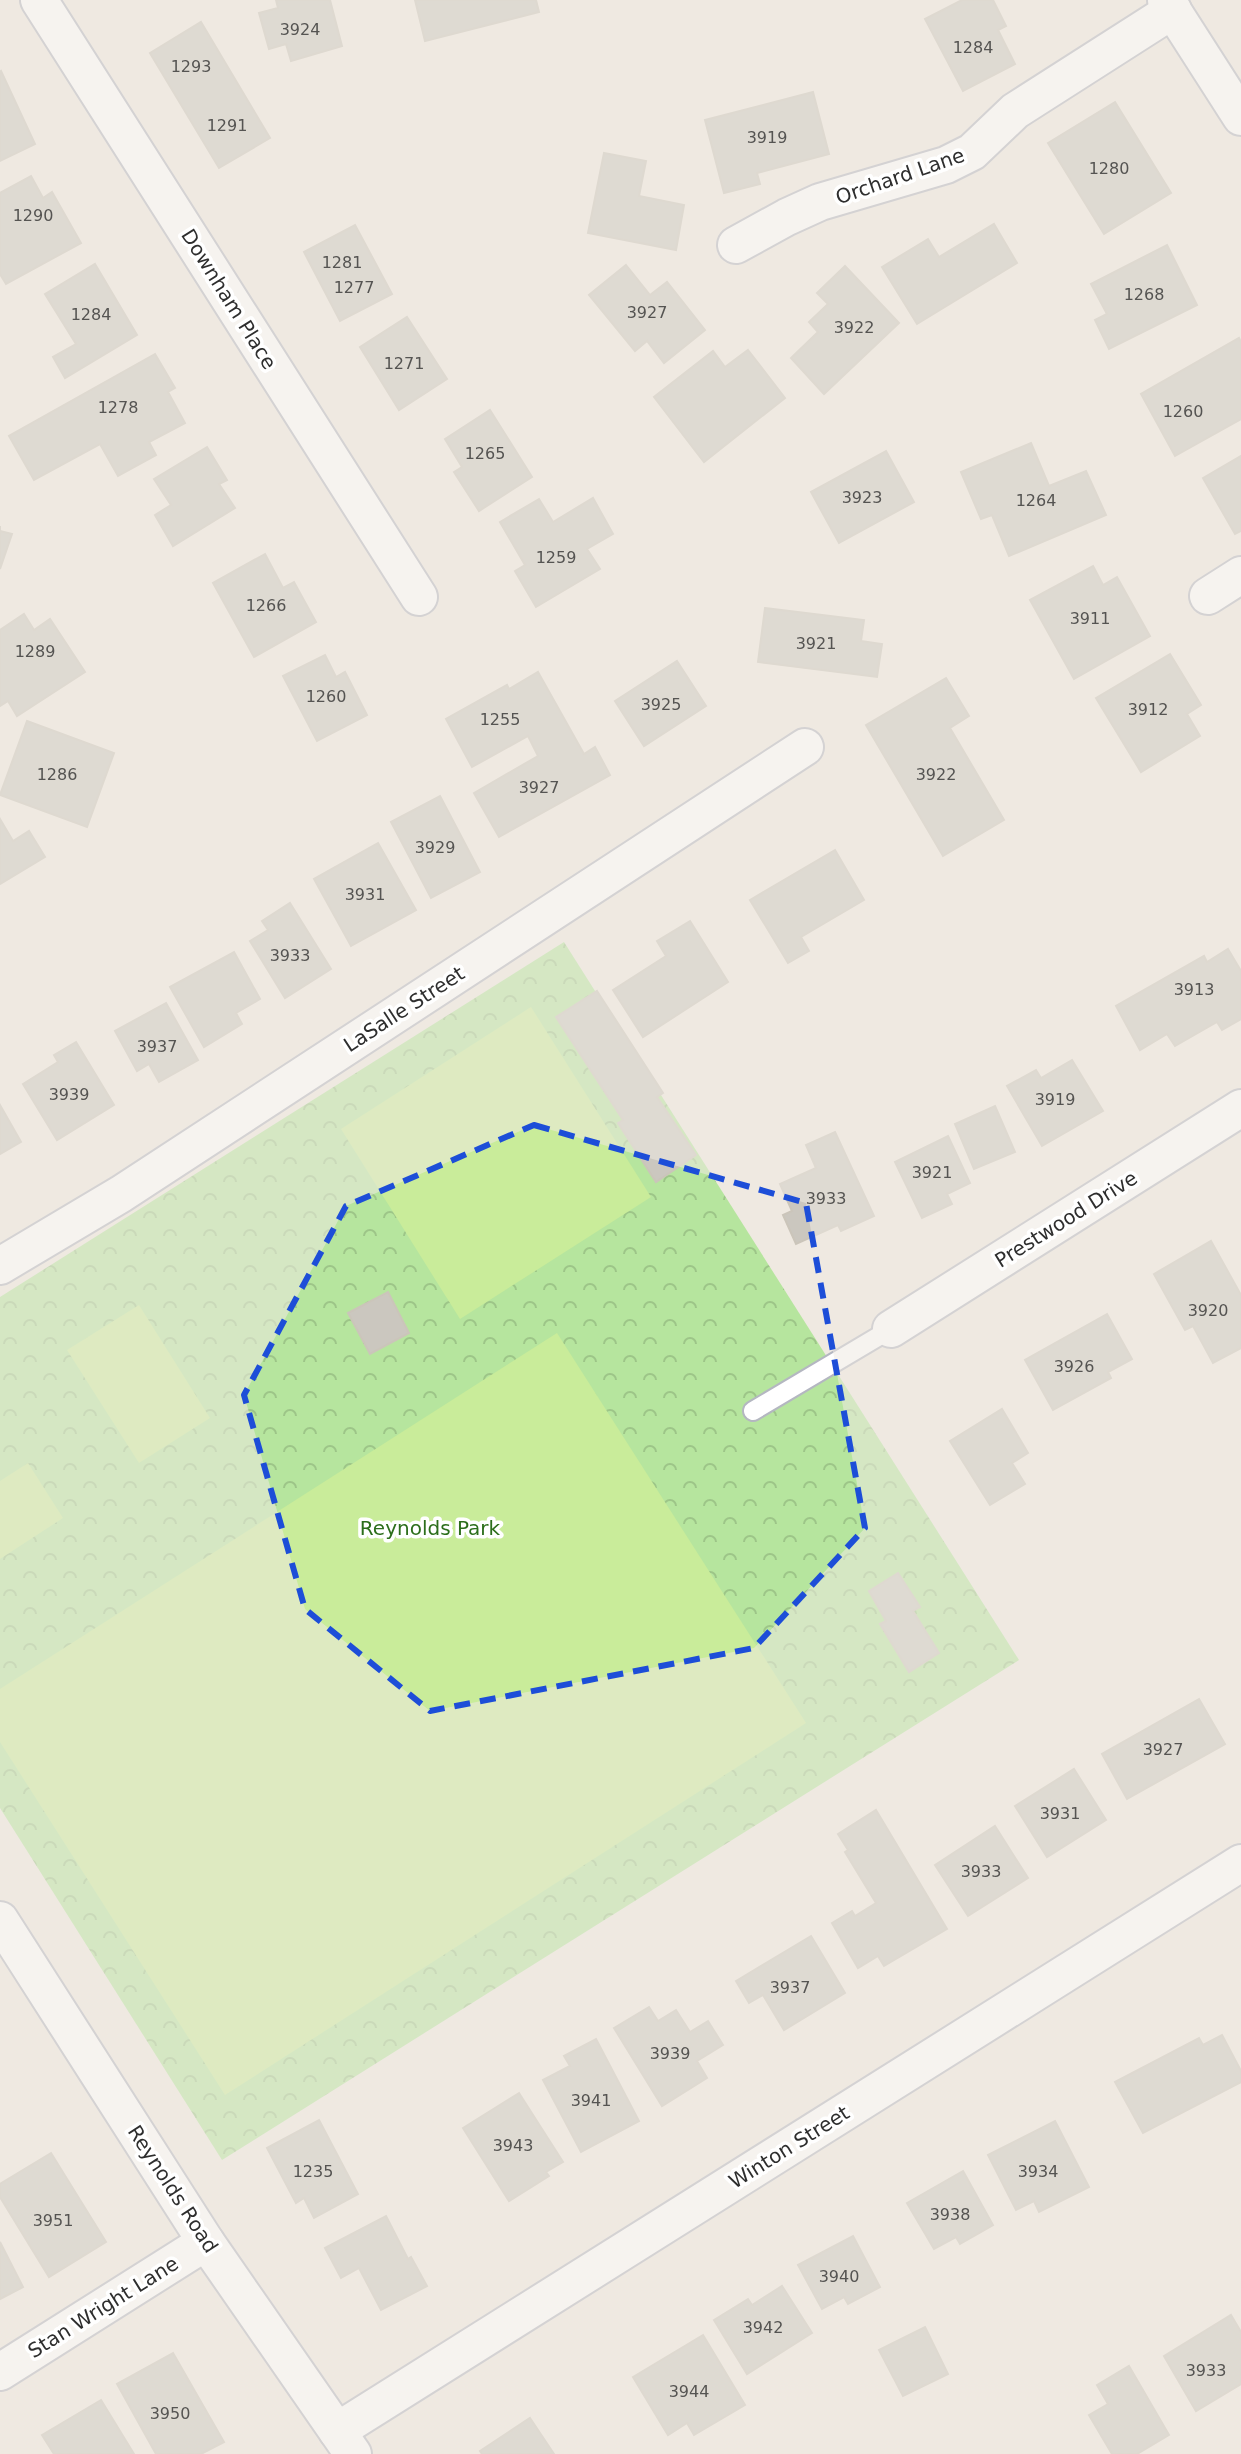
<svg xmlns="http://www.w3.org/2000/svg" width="1241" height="2454" font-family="'DejaVu Sans',sans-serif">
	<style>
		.park { fill: url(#park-crowns) }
		.pitch { fill: #c9ec9a }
		.building { fill: #cbc7bf; stroke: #cbc5ba; stroke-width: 2 }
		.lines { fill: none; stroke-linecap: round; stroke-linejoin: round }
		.service-casing { stroke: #b4b7c1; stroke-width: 22 }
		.minor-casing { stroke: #b4b7c1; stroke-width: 40 }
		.service { stroke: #fff; stroke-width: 18 }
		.minor { stroke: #fff; stroke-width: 36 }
		.marked { fill: none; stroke: #1d4ed8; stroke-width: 6; stroke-dasharray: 16 10; stroke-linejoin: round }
		.labels { text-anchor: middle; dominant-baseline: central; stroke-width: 7; stroke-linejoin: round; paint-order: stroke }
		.number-label { font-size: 16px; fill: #555452 }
		.street-label { font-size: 20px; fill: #2e2e2e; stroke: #fff }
		.park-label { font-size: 20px; fill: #2c6e1b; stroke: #fff }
	</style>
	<defs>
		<pattern id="park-crowns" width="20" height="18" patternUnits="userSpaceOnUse" patternTransform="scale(2)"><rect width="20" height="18" fill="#b6e59e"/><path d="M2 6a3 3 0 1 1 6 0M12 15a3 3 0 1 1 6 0" fill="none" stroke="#9dc588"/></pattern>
	</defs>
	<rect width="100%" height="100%" fill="#efe9e1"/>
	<path class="park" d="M564 942 1019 1660 222 2160 0 1808V1297Z"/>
	<g class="pitch">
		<path d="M531 1007 651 1197 460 1319 341 1129Z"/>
		<path d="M139 1305 210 1418 139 1463 67 1350Z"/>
		<path d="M557 1333 806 1723 225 2095 0 1742V1689Z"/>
		<path d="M28 1463 63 1518 0 1559V1481Z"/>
	</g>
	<g class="building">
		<path d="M276 0H330L342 46 291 61 286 44 269 49 259 13 278 8Z"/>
		<path d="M415 0H536L539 12 425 41Z"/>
		<path d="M962 0H993L1006 26 998 30 1015 64 963 91 925 19Z"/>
		<path d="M201 22 270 138 219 168 150 53Z"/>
		<path d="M1 71 35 144 0 161V72Z"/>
		<path d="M813 92 829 154 757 173 760 184 724 193 705 120Z"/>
		<path d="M1115 102 1171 193 1104 234 1048 143Z"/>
		<path d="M604 153 646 161 639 196 684 205 676 250 588 233Z"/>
		<path d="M31 176 43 198 52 192 81 243 6 284 0 274V193Z"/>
		<path d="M994 224 1017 263 917 324 882 267 928 239 939 257Z"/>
		<path d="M355 225 392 294 340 321 304 252Z"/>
		<path d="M1167 245 1197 305 1109 349 1095 320 1107 314 1091 284Z"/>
		<path d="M95 264 137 335 65 378 53 357 76 344 45 294Z"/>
		<path d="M626 265 650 295 667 282 705 330 664 363 647 341 635 351 589 295Z"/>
		<path d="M845 266 899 323 824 394 791 358 818 332 809 322 828 304 817 293Z"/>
		<path d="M407 317 447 379 399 410 360 347Z"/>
		<path d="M1239 338 1241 342V419L1175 456 1141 394Z"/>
		<path d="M748 350 785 398 704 462 654 397 713 351 725 367Z"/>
		<path d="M155 354 175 388 168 392 185 423 149 442 156 455 118 476 100 444 34 480 9 436Z"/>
		<path d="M490 410 532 477 479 511 454 472 462 467 445 439Z"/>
		<path d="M1031 443 1049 486 1086 471 1106 515 1009 556 992 515 981 519 961 472Z"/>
		<path d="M207 447 227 480 219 484 235 508 173 546 155 515 171 505 154 479Z"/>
		<path d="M886 451 914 502 839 543 811 492Z"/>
		<path d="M1241 456V531L1235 534 1203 478Z"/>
		<path d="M593 498 613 534 587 549 600 569 536 607 515 571 525 565 500 522 539 499 553 522Z"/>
		<path d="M0 526V531L12 534 0 569Z"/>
		<path d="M265 554 283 588 294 582 316 622 254 657 213 583Z"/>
		<path d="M1093 566 1103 585 1117 577 1150 636 1074 679 1030 600Z"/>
		<path d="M765 608 864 620 861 641 882 644 877 677 758 662Z"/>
		<path d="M24 614 34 630 50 619 85 672 17 716 8 701 0 706V630Z"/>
		<path d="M1170 654 1201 705 1187 714 1200 736 1141 772 1096 698Z"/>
		<path d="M325 655 336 677 345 672 367 715 317 741 283 676Z"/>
		<path d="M677 661 706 706 644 746 615 701Z"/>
		<path d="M538 672 584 754 595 747 610 775 499 837 474 793 538 756 528 736 472 767 446 719 507 685 509 689Z"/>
		<path d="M946 678 969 716 950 728 1004 820 943 856 866 725Z"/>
		<path d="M27 721 114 753 87 827 0 795Z"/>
		<path d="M440 796 480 872 431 898 391 822Z"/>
		<path d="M0 819 13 841 29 831 45 857 0 884Z"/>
		<path d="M378 843 416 910 351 946 314 879Z"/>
		<path d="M835 850 864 900 801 937 809 951 788 963 750 900Z"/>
		<path d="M290 903 331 969 285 998 250 941 268 930 262 921Z"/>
		<path d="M690 921 728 982 643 1037 613 990 666 956 657 941Z"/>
		<path d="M1228 949 1241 971V1019L1222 1030 1217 1022 1175 1046 1167 1034 1140 1050 1116 1006 1204 956 1207 962Z"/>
		<path d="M234 952 260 999 236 1013 242 1024 204 1047 170 987Z"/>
		<path d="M597 991 663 1093 657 1097 696 1155 656 1182 618 1123 623 1120 556 1017Z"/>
		<path d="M166 1003 198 1060 159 1082 149 1064 137 1071 115 1031Z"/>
		<path d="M76 1042 114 1105 57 1140 23 1084 58 1062 54 1055Z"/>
		<path d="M1072 1060 1103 1111 1042 1146 1007 1086 1036 1070 1041 1078Z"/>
		<path d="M0 1105 21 1142 0 1154Z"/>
		<path d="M995 1106 1015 1152 974 1169 955 1124Z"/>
		<path d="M835 1132 874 1216 841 1231 838 1225 796 1244 783 1215 792 1211 780 1184 816 1168 806 1145Z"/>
		<path d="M948 1136 970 1183 947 1194 952 1204 922 1218 895 1162Z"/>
		<path d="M1211 1241 1241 1295V1348L1213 1363 1193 1326 1185 1330 1154 1274Z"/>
		<path d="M388 1292 409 1333 370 1354 348 1313Z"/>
		<path d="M1107 1314 1132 1359 1108 1372 1111 1378 1053 1410 1025 1360Z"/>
		<path d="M1002 1409 1028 1453 1012 1463 1025 1484 990 1505 950 1441Z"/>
		<path d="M898 1573 920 1607 913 1611 939 1653 909 1672 880 1624 886 1621 869 1591Z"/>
		<path d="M1199 1699 1225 1744 1127 1799 1102 1754Z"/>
		<path d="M1074 1769 1106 1820 1047 1857 1015 1806Z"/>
		<path d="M876 1810 947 1929 884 1966 878 1956 858 1968 832 1923 852 1911 855 1916 876 1903 845 1852 848 1850 838 1834Z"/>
		<path d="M995 1826 1028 1878 968 1916 935 1865Z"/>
		<path d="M811 1936 845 1993 784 2030 763 1995 749 2003 736 1981Z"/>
		<path d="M649 2007 658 2021 676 2010 690 2032 708 2021 723 2045 697 2061 707 2078 662 2106 614 2028Z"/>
		<path d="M1222 2035 1241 2071V2082L1143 2133 1115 2082 1199 2038 1203 2045Z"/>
		<path d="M596 2039 639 2121 581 2152 543 2080 570 2066 564 2056Z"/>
		<path d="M519 2093 563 2162 546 2172 549 2176 509 2201 463 2128Z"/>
		<path d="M319 2120 358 2194 314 2218 304 2198 296 2203 267 2148Z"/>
		<path d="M1055 2121 1089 2187 1039 2212 1034 2201 1016 2210 988 2155Z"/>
		<path d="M51 2153 106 2242 49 2277 0 2197V2184Z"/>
		<path d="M963 2171 993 2225 960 2244 956 2237 934 2249 907 2203Z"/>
		<path d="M386 2216 408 2259 411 2257 427 2286 381 2310 359 2268 341 2278 325 2248Z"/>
		<path d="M853 2236 880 2287 848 2304 844 2297 822 2309 798 2265Z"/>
		<path d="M0 2242 23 2287 0 2299Z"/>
		<path d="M782 2286 812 2333 747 2374 714 2320 748 2299 752 2305Z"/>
		<path d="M1231 2315 1241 2332V2384L1196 2411 1164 2356Z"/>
		<path d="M925 2327 948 2374 903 2396 879 2350Z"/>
		<path d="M703 2335 745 2405 694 2435 687 2423 668 2435 633 2377Z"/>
		<path d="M173 2353 224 2442 201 2454H156L117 2384Z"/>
		<path d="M1129 2366 1169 2435 1137 2454H1112L1089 2415 1108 2404 1097 2385Z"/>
		<path d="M101 2400 134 2454H54L42 2435Z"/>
		<path d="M530 2418 554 2454H482L480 2451Z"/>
	</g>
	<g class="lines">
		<defs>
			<path id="service" d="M753 1411 891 1329"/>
			<g id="minor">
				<path d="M39 0 419 597"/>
				<path d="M1166 0 1241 117"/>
				<path d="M736 245 787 217 820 202 946 165 972 152 1015 111 1173 10"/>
				<path d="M1208 596 1241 575"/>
				<path d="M0 1266 121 1194 805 747"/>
				<path d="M891 1329 1241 1108"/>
				<path d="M0 1920 206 2242 353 2454"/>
				<path d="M0 2372 206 2242"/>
				<path d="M337 2431 1241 1863"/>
			</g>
		</defs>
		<use href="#service" class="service-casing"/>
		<use href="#minor" class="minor-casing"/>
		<use href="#service" class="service"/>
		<use href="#minor" class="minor"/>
	</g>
	<path d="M0 0H1241V2454H0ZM534 1125 806 1203 865 1528 754 1648 430 1711 305 1609 244 1395 346 1206Z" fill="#efe9e1" fill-opacity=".55" fill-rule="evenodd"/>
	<path class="marked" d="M534 1125 806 1203 865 1528 754 1648 430 1711 305 1609 244 1395 346 1206Z"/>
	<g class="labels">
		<g class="number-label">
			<text x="300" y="29">3924</text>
			<text x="973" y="47">1284</text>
			<text x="191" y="66">1293</text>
			<text x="227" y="125">1291</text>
			<text x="767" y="137">3919</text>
			<text x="1109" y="168">1280</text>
			<text x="33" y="215">1290</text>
			<text x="342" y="262">1281</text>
			<text x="354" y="287">1277</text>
			<text x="1144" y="294">1268</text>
			<text x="647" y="312">3927</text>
			<text x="91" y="314">1284</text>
			<text x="854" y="327">3922</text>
			<text x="404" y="363">1271</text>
			<text x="118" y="407">1278</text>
			<text x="1183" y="411">1260</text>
			<text x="485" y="453">1265</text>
			<text x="862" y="497">3923</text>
			<text x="1036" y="500">1264</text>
			<text x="556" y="557">1259</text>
			<text x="266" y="605">1266</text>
			<text x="1090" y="618">3911</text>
			<text x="816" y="643">3921</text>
			<text x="35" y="651">1289</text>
			<text x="326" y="696">1260</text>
			<text x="661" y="704">3925</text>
			<text x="1148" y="709">3912</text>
			<text x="500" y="719">1255</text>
			<text x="57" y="774">1286</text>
			<text x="936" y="774">3922</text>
			<text x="539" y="787">3927</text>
			<text x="435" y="847">3929</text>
			<text x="365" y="894">3931</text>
			<text x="290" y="955">3933</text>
			<text x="1194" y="989">3913</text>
			<text x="157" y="1046">3937</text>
			<text x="69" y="1094">3939</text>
			<text x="1055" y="1099">3919</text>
			<text x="932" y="1172">3921</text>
			<text x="826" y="1198">3933</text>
			<text x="1208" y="1310">3920</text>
			<text x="1074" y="1366">3926</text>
			<text x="1163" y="1749">3927</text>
			<text x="1060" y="1813">3931</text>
			<text x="981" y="1871">3933</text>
			<text x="790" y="1987">3937</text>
			<text x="670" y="2053">3939</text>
			<text x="591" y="2100">3941</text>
			<text x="513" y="2145">3943</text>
			<text x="313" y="2171">1235</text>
			<text x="1038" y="2171">3934</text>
			<text x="950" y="2214">3938</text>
			<text x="53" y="2220">3951</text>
			<text x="839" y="2276">3940</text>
			<text x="763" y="2327">3942</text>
			<text x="1206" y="2370">3933</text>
			<text x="689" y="2391">3944</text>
			<text x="170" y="2413">3950</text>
		</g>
		<g class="street-label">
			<text transform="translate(900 176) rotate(-19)">Orchard Lane</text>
			<text transform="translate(229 299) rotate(58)">Downham Place</text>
			<text transform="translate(404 1009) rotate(-33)">LaSalle Street</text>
			<text transform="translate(1066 1219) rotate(-32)">Prestwood Drive</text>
			<text transform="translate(789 2147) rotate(-32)">Winton Street</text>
			<text transform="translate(173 2189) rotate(57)">Reynolds Road</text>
			<text transform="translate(103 2307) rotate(-32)">Stan Wright Lane</text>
		</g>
		<g class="park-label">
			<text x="430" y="1528">Reynolds Park</text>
		</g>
	</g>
</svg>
